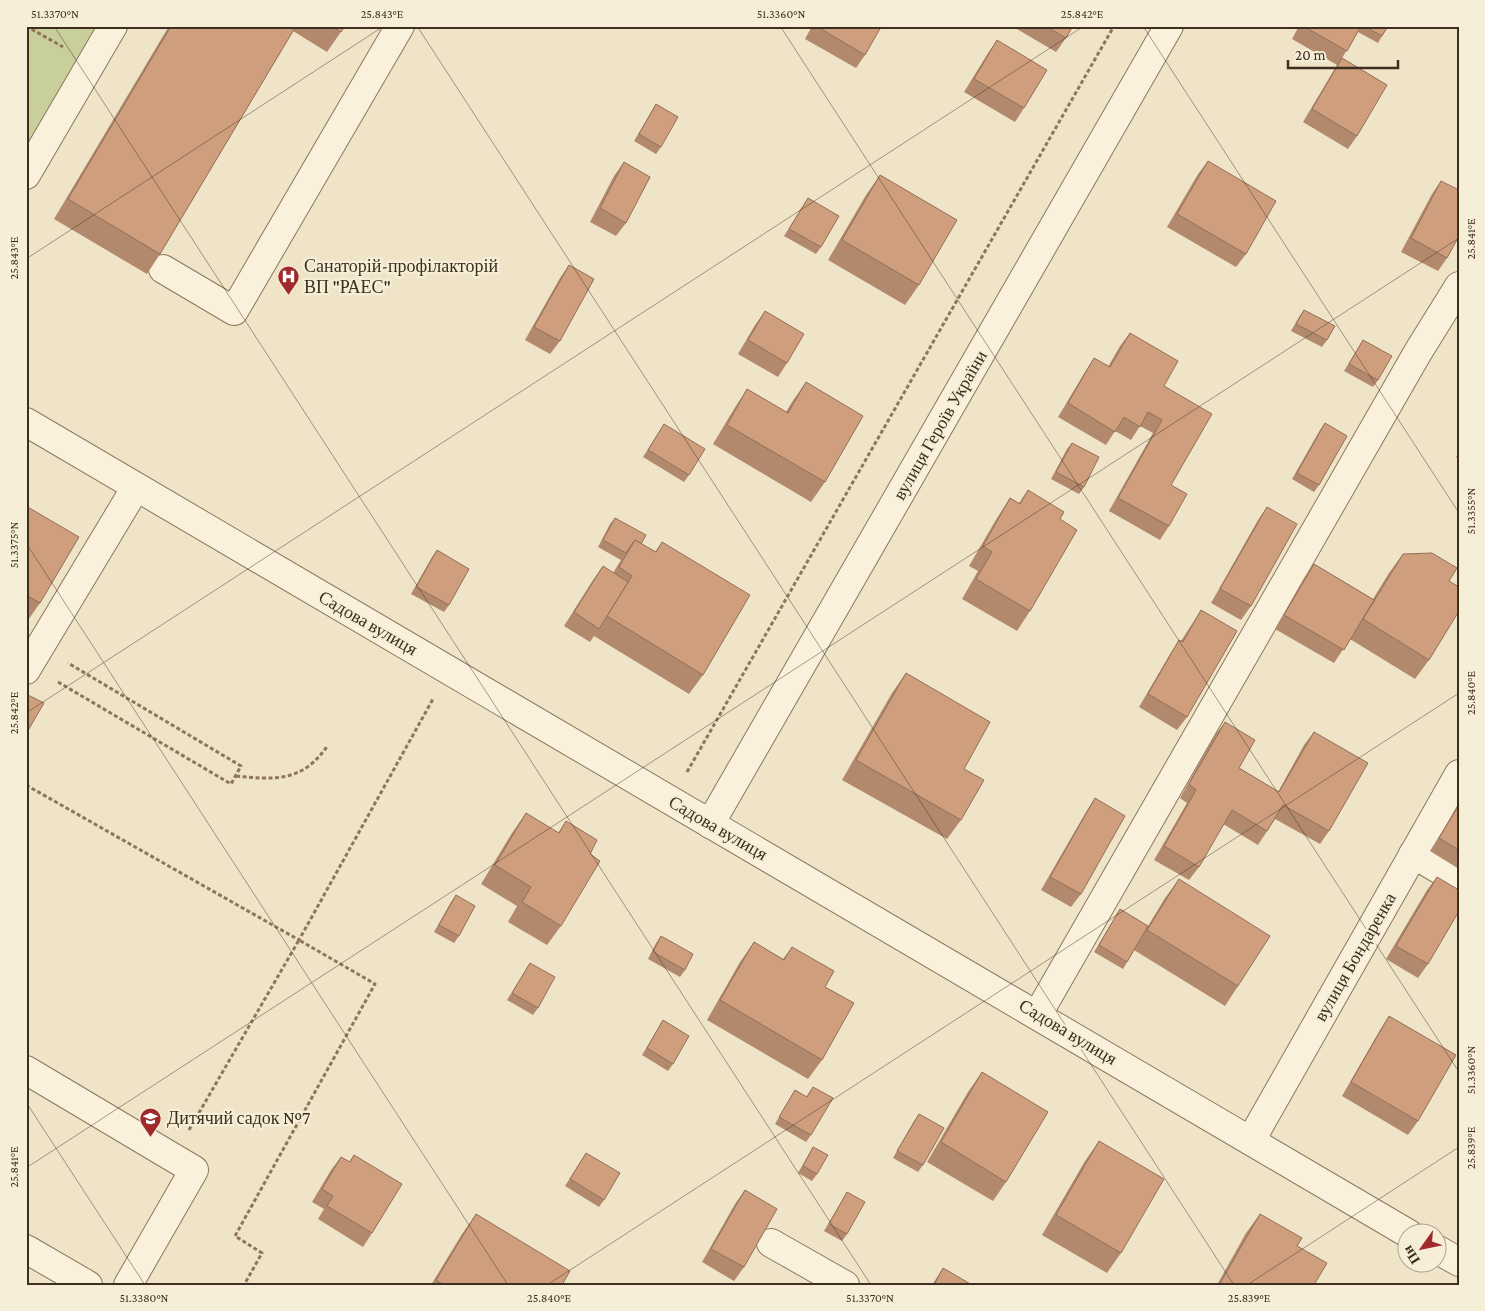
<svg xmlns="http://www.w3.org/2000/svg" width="1485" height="1311" font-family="'Crimson Pro',serif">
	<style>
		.green { fill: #c9cf9b }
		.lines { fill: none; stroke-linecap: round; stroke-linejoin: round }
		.minor-casing { stroke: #8d765c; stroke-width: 30 }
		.path { stroke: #8d765c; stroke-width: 3; stroke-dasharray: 4 2.5; stroke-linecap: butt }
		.minor { stroke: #faf1dc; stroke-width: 28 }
		.wall { fill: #b2896c }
		.building { fill: #cf9f7d; stroke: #916f58 }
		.ticks { fill: none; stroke: #3d2e20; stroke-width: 1; stroke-opacity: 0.45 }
		.labels { text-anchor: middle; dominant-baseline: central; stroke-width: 4.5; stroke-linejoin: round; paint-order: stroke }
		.poi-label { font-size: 18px; fill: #3d2e20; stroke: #f7eed8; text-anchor: start }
		.street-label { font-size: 18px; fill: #3d2e20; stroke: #f7eed8 }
		.neatline { fill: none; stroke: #3d2e20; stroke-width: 2 }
		.ticks-label { font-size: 12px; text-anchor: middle; fill: #3d2e20 }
	</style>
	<rect width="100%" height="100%" fill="#f0e4c8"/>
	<path class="green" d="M26 26H116L26 185Z"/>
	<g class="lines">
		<defs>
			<g id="minor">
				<path d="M26 175 113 26"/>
				<path d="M163 269 234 311 400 26"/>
				<path d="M26 422 1409 1234"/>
				<path d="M26 670 136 487"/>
				<path d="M710 824 1169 26"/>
				<path d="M1413 854 1459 881"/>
				<path d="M1038 1014 1418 352 1459 286"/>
				<path d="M26 1070 194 1170 128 1285"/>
				<path d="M1251 1140 1459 774"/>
				<path d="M771 1243 845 1285"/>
				<path d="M26 1249 88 1285"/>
				<path d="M1438 1250 1459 1262"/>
			</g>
		</defs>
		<use href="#minor" class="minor-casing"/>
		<g class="path">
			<path d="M26 26 63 47"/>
			<path d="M58 682 231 784 241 766 68 663"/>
			<path d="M687 772 1114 26"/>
			<path d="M236 776C276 780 303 782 328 745"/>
			<path d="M26 785 299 940 433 699"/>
			<path d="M189 1130 299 940 375 984 235 1236 262 1253 244 1285"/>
		</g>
		<use href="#minor" class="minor"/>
	</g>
	<g class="wall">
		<path d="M169 26H345L327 52 293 31 160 254 147 274 54 219Z"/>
		<path d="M812 26H879L865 55 856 68 805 39Z"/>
		<path d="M1018 26H1073L1066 38 1056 52 1017 29Z"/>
		<path d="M1299 26H1388L1378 43 1358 32 1342 58 1357 136 1348 149 1303 122 1337 65 1292 39Z"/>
		<path d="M997 40 1024 108 1015 122 964 92 988 53Z"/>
		<path d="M656 104 661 147 656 154 634 141Z"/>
		<path d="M1208 161 1246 254 1236 267 1167 227 1198 174Z"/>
		<path d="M624 162 626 223 616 236 590 222 614 176Z"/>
		<path d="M880 175 919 285 905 305 828 260 866 195Z"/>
		<path d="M1441 181 1447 258 1438 271 1401 252 1432 194Z"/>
		<path d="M808 198 821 247 816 254 784 236Z"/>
		<path d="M569 265 560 341 550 354 525 340 560 278Z"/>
		<path d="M1304 310 1327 340 1322 347 1291 331 1299 317Z"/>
		<path d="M765 311 787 363 778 377 738 354 755 325Z"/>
		<path d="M1130 333 1164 386 1171 485 1169 526 1160 540 1109 511 1153 433 1140 426 1131 440 1115 431 1106 445 1058 417 1085 372 1094 358 1108 367 1120 346Z"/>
		<path d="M1363 340 1378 380 1373 387 1344 371Z"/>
		<path d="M806 382 825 482 811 502 713 444 734 409 747 389 786 412 792 402Z"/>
		<path d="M1325 423 1319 485 1314 492 1292 479 1320 430Z"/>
		<path d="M664 424 689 475 684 482 643 457Z"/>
		<path d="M1072 443 1084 487 1079 494 1051 479 1067 449Z"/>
		<path d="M1459 452V459L1456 457Z"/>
		<path d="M1028 490 1060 519 1030 611 1017 631 962 599 978 571 969 566 997 518 1010 498 1019 503Z"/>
		<path d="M26 506 40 603 26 623Z"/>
		<path d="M1267 507 1251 606 1241 620 1211 603 1258 520Z"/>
		<path d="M615 518 641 544 655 552 662 542 703 675 689 694 594 636 590 642 564 626 593 580 603 566 613 573 621 560 598 547 610 524Z"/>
		<path d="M437 550 449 605 444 612 411 594 432 557Z"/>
		<path d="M1403 554 1449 581 1429 660 1415 679 1350 639 1334 663 1275 629 1304 578 1314 564 1373 599 1389 573Z"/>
		<path d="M1201 610 1187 717 1177 730 1139 707 1170 654 1179 640 1181 641 1192 624Z"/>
		<path d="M906 673 964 769 961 820 947 839 842 780 892 693Z"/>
		<path d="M1225 722 1239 768 1278 792 1304 745 1314 732 1329 831 1320 844 1275 819 1258 845 1223 824 1199 867 1189 880 1154 860 1187 803 1180 798 1215 735Z"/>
		<path d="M1095 798 1081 894 1071 907 1041 890 1086 812Z"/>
		<path d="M1459 804V869L1430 851Z"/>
		<path d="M526 813 558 833 566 821 590 854 561 926 547 945 508 922 517 906 481 884 512 833Z"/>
		<path d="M1437 877 1428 964 1418 978 1386 959 1427 890Z"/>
		<path d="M1179 879 1238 986 1225 1006 1134 950 1123 969 1094 952 1120 909 1148 926 1165 898Z"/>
		<path d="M456 895 459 936 454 943 434 932 451 902Z"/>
		<path d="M661 936 685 970 680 977 648 959 656 943Z"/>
		<path d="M754 942 783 959 792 947 825 987 822 1060 808 1079 707 1020 740 962Z"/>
		<path d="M530 963 538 1008 533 1015 507 1000Z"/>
		<path d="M1389 1016 1418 1121 1408 1135 1342 1096 1380 1030Z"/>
		<path d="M663 1020 673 1064 668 1071 642 1055Z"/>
		<path d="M982 1072 1006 1182 993 1201 927 1162 968 1092Z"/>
		<path d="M813 1087 811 1135 806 1142 775 1124 795 1090 806 1097Z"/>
		<path d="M919 1114 923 1165 918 1172 893 1158 914 1121Z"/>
		<path d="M1099 1141 1121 1253 1107 1273 1042 1235 1085 1161Z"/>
		<path d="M813 1147 817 1174 812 1181 798 1173Z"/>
		<path d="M586 1153 604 1200 599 1207 565 1186Z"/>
		<path d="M354 1155 372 1233 363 1247 318 1219 324 1209 312 1202 331 1170 341 1157 349 1162Z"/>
		<path d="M745 1190 744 1267 734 1281 702 1262 735 1204Z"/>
		<path d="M847 1192V1234L842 1241 824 1231Z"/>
		<path d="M476 1214 562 1285H431L462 1234Z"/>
		<path d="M1260 1214 1297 1246 1314 1285H1217L1246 1233Z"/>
		<path d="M943 1268 972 1285H932Z"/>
	</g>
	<g class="building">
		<path d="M171 26H296L160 254 68 199Z"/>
		<path d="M331 26H345L341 32Z"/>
		<path d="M816 26H879L881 27 865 55Z"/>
		<path d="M1045 26H1073L1066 38Z"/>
		<path d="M1303 26H1361L1347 51Z"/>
		<path d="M1364 26H1388L1382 36Z"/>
		<path d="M997 40 1047 70 1024 108 974 79Z"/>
		<path d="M1342 58 1387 85 1357 136 1312 109Z"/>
		<path d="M656 104 678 117 661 147 639 134Z"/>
		<path d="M1208 161 1276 201 1246 254 1177 214Z"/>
		<path d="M624 162 650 177 626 223 600 208Z"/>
		<path d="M880 175 957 220 919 285 842 240Z"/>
		<path d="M1441 181 1459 190V236L1447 258 1411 238Z"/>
		<path d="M808 198 839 216 821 247 789 229Z"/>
		<path d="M569 265 594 279 560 341 534 327Z"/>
		<path d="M1304 310 1335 326 1327 340 1296 324Z"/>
		<path d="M765 311 804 334 787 363 748 340Z"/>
		<path d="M1130 333 1178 361 1164 386 1212 414 1171 485 1187 494 1169 526 1118 498 1162 420 1148 412 1140 427 1124 417 1115 432 1068 403 1094 358 1110 367Z"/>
		<path d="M1363 340 1392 356 1378 380 1349 364Z"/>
		<path d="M806 382 863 416 825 482 727 425 747 389 788 413Z"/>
		<path d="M1325 423 1347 436 1319 485 1297 473Z"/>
		<path d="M664 424 705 449 689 475 648 450Z"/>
		<path d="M1072 443 1099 457 1084 487 1056 472Z"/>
		<path d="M1028 490 1064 512 1060 519 1077 530 1030 611 976 579 992 552 983 546 1010 498 1020 504Z"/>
		<path d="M26 506 79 537 40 603 26 595Z"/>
		<path d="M1267 507 1297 524 1251 606 1220 589Z"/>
		<path d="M615 518 646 535 641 544 635 540 626 553 603 540Z"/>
		<path d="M635 540 656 552 662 542 750 595 703 675 607 616 632 576 619 567Z"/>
		<path d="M437 550 469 569 449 605 416 587Z"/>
		<path d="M1432 553 1457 568 1449 581 1459 587V611L1429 660 1363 619 1403 554Z"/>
		<path d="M1314 564 1374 600 1344 650 1284 615Z"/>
		<path d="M603 566 628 582 599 629 574 612Z"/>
		<path d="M1201 610 1237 631 1187 717 1148 694 1179 640 1183 642Z"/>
		<path d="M906 673 990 722 964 769 984 780 961 820 856 760Z"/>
		<path d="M26 694 44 703 26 734Z"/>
		<path d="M1225 722 1255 740 1239 768 1279 792 1314 732 1368 763 1329 831 1283 805 1267 831 1232 810 1199 867 1164 846 1196 790 1189 784Z"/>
		<path d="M1095 798 1125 816 1081 894 1050 877Z"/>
		<path d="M1459 805V850L1439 838Z"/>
		<path d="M526 813 559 833 566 821 597 840 590 854 600 861 561 926 522 902 531 887 495 865Z"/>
		<path d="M1437 877 1459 890V911L1428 964 1396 946Z"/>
		<path d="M1179 879 1270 936 1238 986 1147 930Z"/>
		<path d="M456 895 475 906 459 936 439 925Z"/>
		<path d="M1120 909 1148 926 1127 962 1099 945Z"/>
		<path d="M661 936 693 954 685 970 653 952Z"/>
		<path d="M754 942 784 960 792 947 834 971 825 987 854 1003 822 1060 720 1000Z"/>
		<path d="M530 963 555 977 538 1008 512 993Z"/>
		<path d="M1389 1016 1456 1055 1418 1121 1351 1082Z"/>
		<path d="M663 1020 689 1036 673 1064 647 1048Z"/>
		<path d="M982 1072 1048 1112 1006 1182 941 1142Z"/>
		<path d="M813 1087 833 1098 811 1135 779 1117 795 1090 807 1097Z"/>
		<path d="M919 1114 944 1128 923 1165 897 1151Z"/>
		<path d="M1099 1141 1164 1179 1121 1253 1056 1215Z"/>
		<path d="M813 1147 828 1155 817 1174 803 1166Z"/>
		<path d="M586 1153 620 1173 604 1200 570 1179Z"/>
		<path d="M354 1155 402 1184 372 1233 327 1206 333 1196 322 1189 341 1157 350 1162Z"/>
		<path d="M745 1190 777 1209 744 1267 711 1249Z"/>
		<path d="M847 1192 865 1202 847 1234 829 1224Z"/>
		<path d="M476 1214 570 1271 562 1285H444L436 1280Z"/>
		<path d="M1260 1214 1302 1238 1297 1246 1327 1263 1314 1285H1219Z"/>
		<path d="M943 1268 972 1285H934Z"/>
	</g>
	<path class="ticks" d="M54 26 871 1285M417 26 1234 1285M780 26 1459 1072M1143 26 1459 513M26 259 384 26M26 543 508 1285M26 713 1084 26M26 1102 145 1285M26 1168 1459 238M547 1285 1459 693M1247 1285 1459 1147"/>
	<defs>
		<symbol id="hospital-pin" viewBox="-11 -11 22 30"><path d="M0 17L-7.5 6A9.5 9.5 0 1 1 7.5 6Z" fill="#9e2a2b" stroke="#f7eed8"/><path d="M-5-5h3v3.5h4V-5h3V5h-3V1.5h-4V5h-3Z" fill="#fff"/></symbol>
		<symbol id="school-pin" viewBox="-11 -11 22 30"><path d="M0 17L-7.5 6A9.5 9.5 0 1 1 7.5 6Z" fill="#9e2a2b" stroke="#f7eed8"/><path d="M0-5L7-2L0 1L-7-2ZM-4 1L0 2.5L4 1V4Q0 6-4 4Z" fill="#fff"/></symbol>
	</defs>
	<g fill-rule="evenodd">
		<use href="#hospital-pin" x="276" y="264" width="25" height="34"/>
		<use href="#school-pin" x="138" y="1106" width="25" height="34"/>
	</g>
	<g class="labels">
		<g class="poi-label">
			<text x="304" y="266">Санаторій-профілакторій<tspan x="304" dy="21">ВП "РАЕС"</tspan></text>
			<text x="167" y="1118">Дитячий садок №7</text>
		</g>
		<g class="street-label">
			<text transform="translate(940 425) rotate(-60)">вулиця Героїв України</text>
			<text transform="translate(368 623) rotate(30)">Садова вулиця</text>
			<text transform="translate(718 828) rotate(30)">Садова вулиця</text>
			<text transform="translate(1355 957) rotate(-60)">вулиця Бондаренка</text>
			<text transform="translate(1068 1032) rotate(31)">Садова вулиця</text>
		</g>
	</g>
	<rect width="1485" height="1311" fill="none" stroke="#f7eed8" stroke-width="55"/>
	<g transform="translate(1422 1248) rotate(237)"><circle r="24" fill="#f7eed8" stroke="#ada18e"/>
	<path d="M0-4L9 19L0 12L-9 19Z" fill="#9e2a2b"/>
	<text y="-8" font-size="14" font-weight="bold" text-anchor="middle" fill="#3d2e20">Пн</text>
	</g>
	<path d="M1288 60v8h110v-8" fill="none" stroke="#3d2e20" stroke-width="2.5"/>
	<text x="1295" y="60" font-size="15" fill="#3d2e20" stroke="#f7eed8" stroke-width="4" paint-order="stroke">20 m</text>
	<rect x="28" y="28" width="1430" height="1256" class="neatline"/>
	<g class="ticks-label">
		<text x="55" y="18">51.3370°N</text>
		<text x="382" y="18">25.843°E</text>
		<text x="781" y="18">51.3360°N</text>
		<text x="1082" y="18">25.842°E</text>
		<text transform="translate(1471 239) rotate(-90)" y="4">25.841°E</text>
		<text transform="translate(14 258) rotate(-90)" y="4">25.843°E</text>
		<text transform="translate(1471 511) rotate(-90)" y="4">51.3355°N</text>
		<text transform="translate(14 545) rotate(-90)" y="4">51.3375°N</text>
		<text transform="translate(1471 693) rotate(-90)" y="4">25.840°E</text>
		<text transform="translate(14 713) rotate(-90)" y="4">25.842°E</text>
		<text transform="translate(1471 1070) rotate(-90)" y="4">51.3360°N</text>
		<text transform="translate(1471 1148) rotate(-90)" y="4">25.839°E</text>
		<text transform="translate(14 1167) rotate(-90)" y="4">25.841°E</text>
		<text x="144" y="1302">51.3380°N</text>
		<text x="549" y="1302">25.840°E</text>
		<text x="870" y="1302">51.3370°N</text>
		<text x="1249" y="1302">25.839°E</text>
	</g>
</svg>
